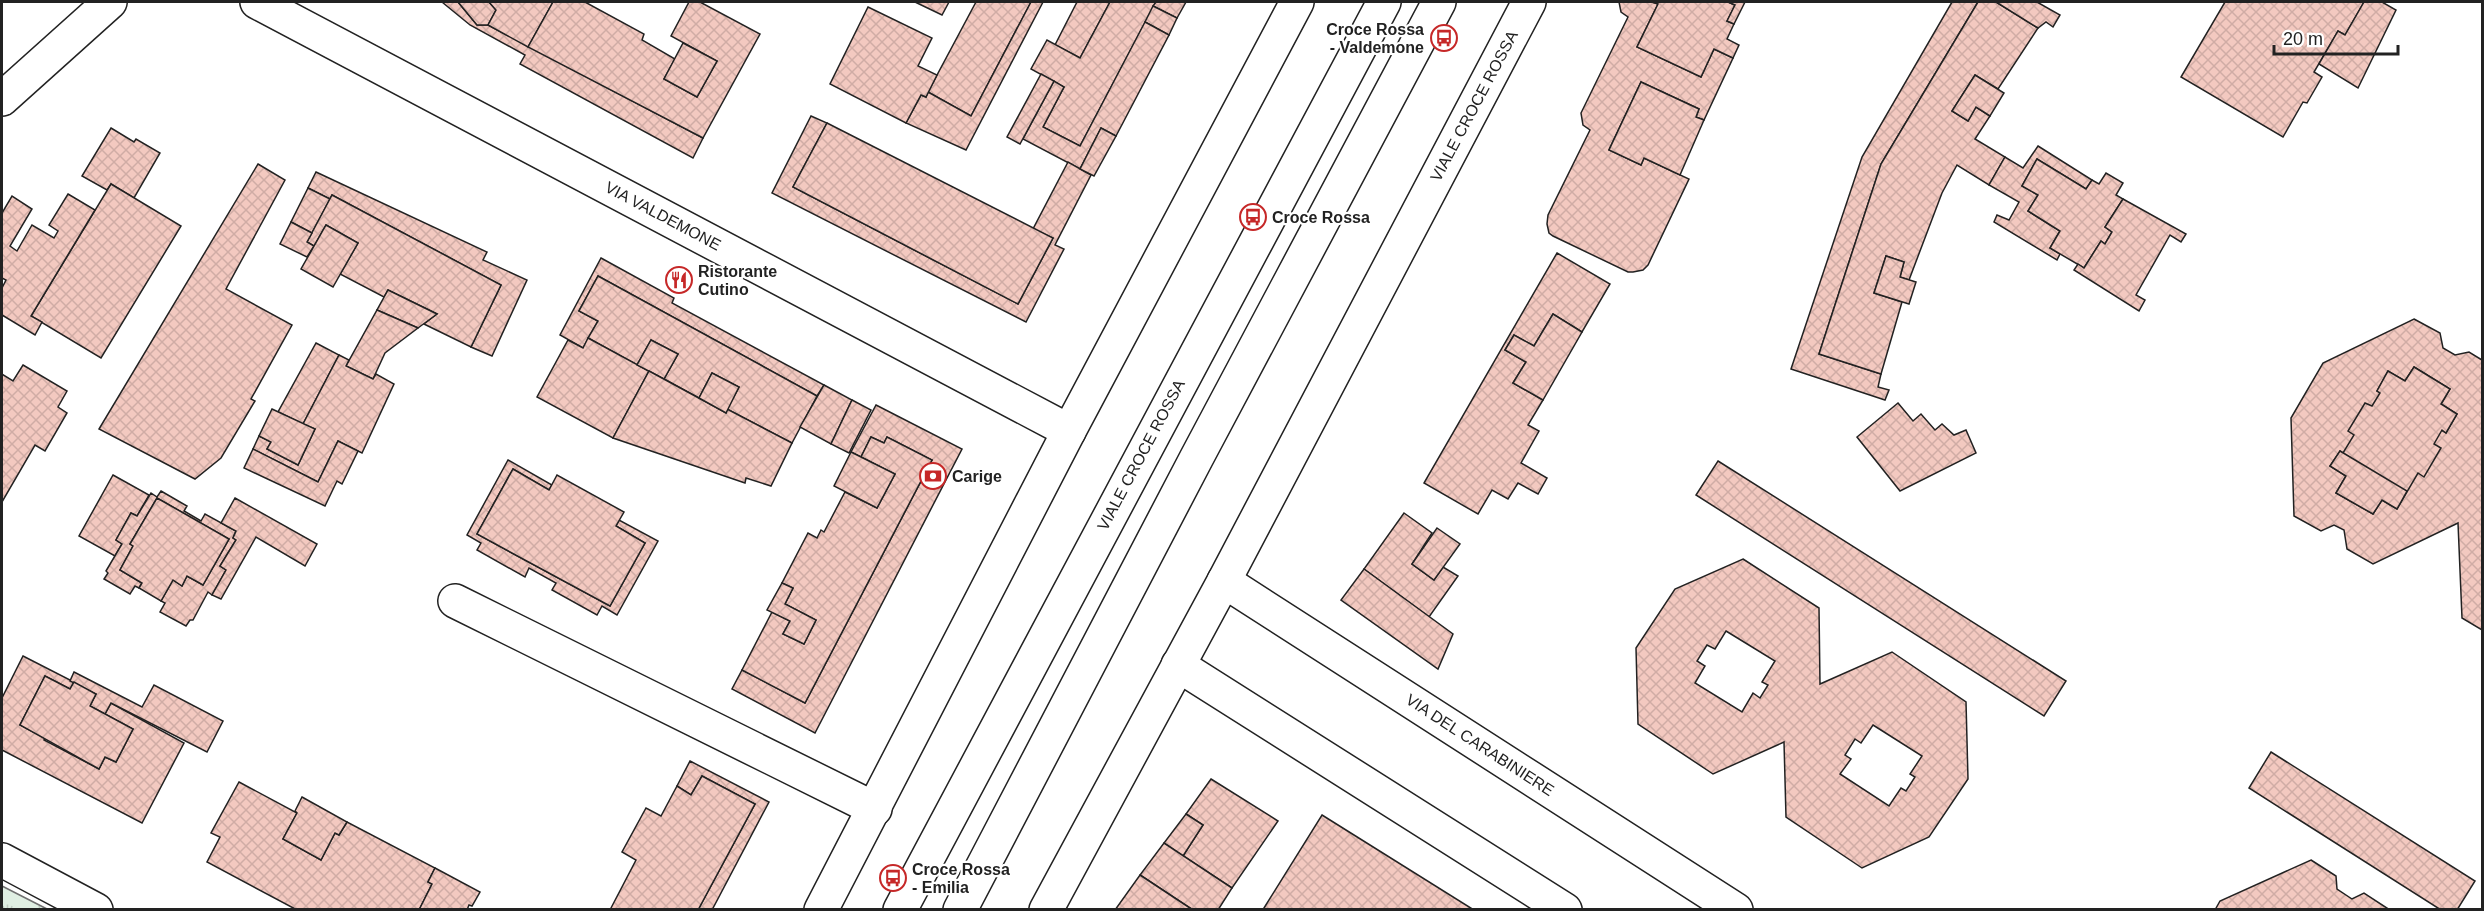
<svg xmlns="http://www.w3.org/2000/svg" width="2484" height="911" font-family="Helvetica,sans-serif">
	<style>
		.grass { fill: url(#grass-tufts); stroke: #6f6f6f; stroke-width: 1.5 }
		.building { fill: url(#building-cross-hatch); stroke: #222; stroke-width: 1.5; fill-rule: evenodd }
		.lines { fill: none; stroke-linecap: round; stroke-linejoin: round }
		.minor-casing { stroke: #222; stroke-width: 36 }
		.tertiary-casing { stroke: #222; stroke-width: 36 }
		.minor { stroke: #fff; stroke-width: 33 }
		.tertiary { stroke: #fff; stroke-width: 33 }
		.labels { text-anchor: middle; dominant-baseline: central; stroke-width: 4.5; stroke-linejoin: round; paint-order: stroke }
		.poi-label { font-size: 16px; font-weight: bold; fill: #222; stroke: #fff; text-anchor: start }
		.street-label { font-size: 16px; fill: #222; stroke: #fff }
	</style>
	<defs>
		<pattern id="grass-tufts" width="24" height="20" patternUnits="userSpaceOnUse" patternTransform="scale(1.5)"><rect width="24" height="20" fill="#e0efe3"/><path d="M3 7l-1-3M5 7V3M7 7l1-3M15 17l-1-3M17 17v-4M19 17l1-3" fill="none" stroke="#c0cdc2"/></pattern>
		<pattern id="building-cross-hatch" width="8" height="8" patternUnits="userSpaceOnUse" patternTransform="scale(1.5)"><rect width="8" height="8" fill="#f3c9c0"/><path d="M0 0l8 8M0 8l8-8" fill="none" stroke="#d0aca5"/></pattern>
	</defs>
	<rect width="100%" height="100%" fill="#fff"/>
	<path class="grass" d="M2 886 47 909H2Z"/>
	<g class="building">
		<path d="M442 2H458L477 25H488L703 138 693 158 520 64 525 55 470 25Z"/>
		<path d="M458 2H489L496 10 488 25H477Z"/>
		<path d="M489 2H553L528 47 488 25 496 10Z"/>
		<path d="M553 2H585L644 34 642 40 675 59 664 79 697 97 717 61 671 36 689 2H700L760 34 703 138 528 47Z"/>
		<path d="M915 2H949L942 15Z"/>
		<path d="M976 2H1031L971 116 928 92Z"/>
		<path d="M1031 2H1043L966 150 906 123 921 95 926 97 928 92 971 116Z"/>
		<path d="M1077 2H1110L1080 58 1055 45Z"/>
		<path d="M1110 2H1156L1080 146 1043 127 1064 87 1031 69 1047 40 1080 58Z"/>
		<path d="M1156 2H1186L1177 18 1153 6Z"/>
		<path d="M1619 2H1652L1658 4 1637 47 1701 77 1714 49 1733 58 1704 120 1696 117 1699 109 1641 82 1609 150 1641 165 1644 158 1689 179 1648 265 1643 270 1633 272H1628L1553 236 1549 233 1547 224 1548 215 1590 130 1583 125 1581 113 1628 17 1621 12Z"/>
		<path d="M1652 2H1728L1735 5 1727 21 1734 24 1727 39 1739 45 1733 58 1714 49 1701 77 1637 47 1658 4Z"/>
		<path d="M1728 2H1745L1734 24 1727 21 1735 5Z"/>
		<path d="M1952 2H1978L1881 164 1819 354 1881 374 1878 387 1889 390 1885 400 1791 369 1862 157Z"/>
		<path d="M1978 2H1996L2038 28 1998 89 1975 75 1952 111 1968 121 1976 107 1990 116 1975 139 2005 157 1989 185 1957 165 1942 193 1909 280 1900 277 1904 262 1886 256 1874 293 1902 302 1881 374 1819 354 1881 164Z"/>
		<path d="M1996 2H2037L2060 15 2053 27 2046 22 2038 28Z"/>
		<path d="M2225 2H2364L2345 35 2338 31 2314 72 2322 77 2307 103 2303 102 2283 137 2181 77Z"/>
		<path d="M2364 2H2382L2396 10 2358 88 2319 64 2338 31 2345 35Z"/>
		<path d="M1153 6 1177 18 1169 35 1145 22Z"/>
		<path d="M868 7 932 38 918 66 937 75 926 97 921 95 906 123 830 84Z"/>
		<path d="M1145 22 1169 35 1116 136 1101 128 1080 169 1023 139 1054 81 1064 87 1043 127 1080 146Z"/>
		<path d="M683 43 717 61 697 97 664 79Z"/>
		<path d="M1041 74 1054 81 1020 144 1007 137Z"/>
		<path d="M1975 75 2004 93 1990 116 1976 107 1968 121 1952 111Z"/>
		<path d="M1641 82 1699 109 1696 117 1704 120 1680 175 1644 158 1641 165 1609 150Z"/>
		<path d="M811 116 827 123 793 187 1018 304 1053 238 1033 229 1068 162 1091 175 1055 245 1064 249 1026 322 772 193Z"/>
		<path d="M827 123 1053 238 1018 304 793 187Z"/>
		<path d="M111 128 134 142 136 139 160 153 134 198 111 184 107 190 82 176Z"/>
		<path d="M1101 128 1116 136 1094 176 1080 169Z"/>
		<path d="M2038 146 2092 180 2086 189 2037 159 2022 186 2038 195 2028 211 2060 231 2050 248 2060 254 2057 260 1994 222 1997 215 2009 220 2019 202 1989 185 2005 157 2023 168Z"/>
		<path d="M2037 159 2086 189 2092 180 2099 184 2106 173 2123 183 2116 195 2123 199 2105 227 2112 232 2105 244 2101 241 2084 268 2050 248 2060 231 2028 211 2038 195 2022 186Z"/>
		<path d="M258 164 285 180 226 289 292 325 251 399 255 401 221 458 195 479 99 429Z"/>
		<path d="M316 172 487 252 483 260 527 280 492 356 471 347 501 285 332 195 330 199 308 188Z"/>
		<path d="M111 184 181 226 101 358 31 316Z"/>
		<path d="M308 188 330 199 312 233 291 222Z"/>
		<path d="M68 194 95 210 31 316 42 322 35 335 2 315V288L6 280 2 278V213L12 196 32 209 10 246 17 251 32 225 54 238 58 231 49 225Z"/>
		<path d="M332 195 501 285 471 347 424 324 437 314 388 290 384 297 340 274 358 243 326 225 314 246 307 242Z"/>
		<path d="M2123 199 2186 234 2181 242 2170 235 2136 295 2145 300 2139 311 2074 270 2078 264 2084 268 2101 241 2105 244 2112 232 2105 227Z"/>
		<path d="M291 222 312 233 307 242 314 246 307 257 280 244Z"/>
		<path d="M326 225 358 243 333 287 301 269Z"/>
		<path d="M1557 253 1610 284 1582 332 1553 314 1534 346 1514 335 1505 350 1526 362 1513 383 1543 400 1528 425 1539 431 1521 463 1547 478 1538 494 1518 483 1508 499 1492 490 1478 514 1424 483Z"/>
		<path d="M1886 256 1904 262 1900 277 1916 282 1909 304 1874 293Z"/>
		<path d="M601 258 674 298 672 303 824 385 817 396 598 276 579 311 598 321 583 348 560 335Z"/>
		<path d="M598 276 817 396 792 443 727 409 739 387 712 373 699 398 664 379 678 354 651 340 637 365 588 338 598 321 579 311Z"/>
		<path d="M388 290 437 314 418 328 377 310Z"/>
		<path d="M377 310 418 328 385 353 373 379 346 366Z"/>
		<path d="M1553 314 1582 332 1543 400 1513 383 1526 362 1505 350 1514 335 1534 346Z"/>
		<path d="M2414 319 2440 333 2443 348 2455 355 2469 352 2482 360V630L2462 618 2458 523 2373 564 2347 549 2344 530 2334 525 2321 531 2294 516 2291 418 2323 363Z"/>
		<path d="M588 338 649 371 613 438 537 397 568 340 583 348Z"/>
		<path d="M651 340 678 354 664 379 637 365Z"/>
		<path d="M316 343 339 355 303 424 278 412Z"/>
		<path d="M339 355 349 360 346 366 373 379 376 374 394 384 362 453 338 441 318 482 253 449 259 436 271 442 267 449 298 465 315 429 303 424Z"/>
		<path d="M23 365 67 391 58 407 67 413 45 451 35 445 2 502V374L13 381Z"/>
		<path d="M2414 367 2450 389 2441 404 2457 414 2446 433 2377 391 2388 371 2405 381Z"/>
		<path d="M2414 367 2450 389 2441 404 2457 414 2446 433 2442 430 2434 444 2441 448 2424 477 2418 473 2397 509 2382 500 2373 514 2336 493 2346 476 2330 466 2340 451 2343 453 2354 435 2348 431 2365 403 2372 406 2380 393 2377 391 2388 371 2405 381Z"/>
		<path d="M649 371 726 413 727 409 792 443 771 486 746 478 745 483 613 438Z"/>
		<path d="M712 373 739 387 726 413 699 398Z"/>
		<path d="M824 385 852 400 831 444 800 427Z"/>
		<path d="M852 400 871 410 849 453 831 444Z"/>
		<path d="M1898 403 1913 421 1921 414 1935 430 1942 424 1954 435 1966 430 1976 453 1900 491 1857 437Z"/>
		<path d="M876 405 962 449 815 733 732 689 742 670 805 703 932 460 887 437 884 443 871 437 861 457 851 452Z"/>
		<path d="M272 409 315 429 298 465 267 449 271 442 259 436Z"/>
		<path d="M871 437 884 443 887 437 932 460 805 703 742 670 772 612 790 621 783 634 804 644 816 620 785 604 793 588 782 583 808 533 817 538 821 530 824 532 845 492 877 508 895 474 861 457Z"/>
		<path d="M338 441 358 451 342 484 337 481 325 506 244 468 253 449 318 482Z"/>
		<path d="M2340 451 2407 491 2397 509 2382 500 2373 514 2336 493 2346 476 2330 466Z"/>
		<path d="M851 452 895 474 877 508 834 486Z"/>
		<path d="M508 460 552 485 549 490 513 469 477 534 610 606 645 543 616 526 619 520 658 541 617 615 602 606 597 615 552 590 556 583 529 568 525 577 477 550 481 543 467 535Z"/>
		<path d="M1718 461 2066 681 2044 716 1696 495Z"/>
		<path d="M513 469 549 490 557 475 624 512 616 526 645 543 610 606 477 534Z"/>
		<path d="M113 475 149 495 137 516 131 513 116 540 122 544 115 556 79 536Z"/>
		<path d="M161 491 187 506 184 511 201 521 205 514 236 531 233 538 236 540 220 566 226 570 212 595 208 592 193 620H190L186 626 160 612 165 603 161 601 173 580 182 586 187 576 203 585 229 539 157 498 130 544 133 546 120 570 142 583 139 588 135 586 130 594 104 579 108 573 106 571 122 544 116 540 131 513 137 516 151 493 157 497Z"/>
		<path d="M157 498 229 539 203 585 187 576 182 586 173 580 161 601 139 588 142 583 120 570 133 546 130 544Z"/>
		<path d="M235 498 317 544 305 566 256 537 221 599 212 595 226 570 220 566 236 540 233 538 236 531 221 523Z"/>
		<path d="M1404 513 1432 533 1412 564 1434 580 1443 567 1458 576 1429 617 1364 569Z"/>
		<path d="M1437 528 1460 544 1434 580 1412 564Z"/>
		<path d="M1743 559 1819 608 1820 684 1892 652 1966 702 1968 779 1929 837 1862 868 1786 817 1784 742 1713 774 1638 724 1636 648 1675 589ZM1726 631 1775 661 1762 682 1768 685 1760 698 1753 693 1742 712 1695 683 1705 666 1697 661 1707 645 1715 649ZM1873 725 1922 756 1910 774 1915 777 1906 791 1901 788 1889 806 1840 774 1851 759 1845 755 1855 739 1861 743Z"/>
		<path d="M1364 569 1453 634 1438 669 1341 600Z"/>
		<path d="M782 583 793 588 785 604 816 620 804 644 783 634 790 621 767 610Z"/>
		<path d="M23 656 74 682 70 689 45 676 20 725 45 738 44 740 99 769 105 757 116 762 133 729 105 714 111 703 184 743 142 823 2 750V698Z"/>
		<path d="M74 672 142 707 154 685 223 721 207 752 111 703 105 714 90 706 96 694 70 681Z"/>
		<path d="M45 676 70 689 74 682 96 694 90 706 133 729 116 762 105 757 99 769 20 725Z"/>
		<path d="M2271 752 2475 881 2457 910H2441L2249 788Z"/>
		<path d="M690 761 769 802 712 910H698L755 804 702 776 691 795 677 786Z"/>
		<path d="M702 776 755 804 698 910H610L636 860 622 852 646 808 661 816 677 786 691 795Z"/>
		<path d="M1211 779 1278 821 1232 888 1183 856 1203 825 1186 814Z"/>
		<path d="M239 782 297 813 283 839 321 860 335 833 339 835 347 822 435 868 428 882 432 884 419 910H297L207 862 220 837 211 833Z"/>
		<path d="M302 797 347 822 339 835 335 833 321 860 283 839 297 813 295 811Z"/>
		<path d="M1186 814 1203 825 1183 856 1164 843Z"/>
		<path d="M1322 815 1474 910H1266L1264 908Z"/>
		<path d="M1164 843 1232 888 1218 910H1193L1140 875Z"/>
		<path d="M2311 860 2336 876 2337 889 2352 899 2364 893 2390 910H2215L2220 901Z"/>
		<path d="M435 868 480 892 472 906 469 905 467 910H419L432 884 428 882Z"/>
		<path d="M1140 875 1193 910H1115Z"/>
	</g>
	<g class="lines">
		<defs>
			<g id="minor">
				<path d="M257 2 1069 431"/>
				<path d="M2 99 110 2"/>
				<path d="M1224 581 1736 910"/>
				<path d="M455 601 875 809"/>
				<path d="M1178 665 1565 910"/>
				<path d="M2 860 96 910"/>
				<path d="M821 910 1069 431 1297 2"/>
				<path d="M1046 910 1224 581 1529 2"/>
			</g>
			<g id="tertiary">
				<path d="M900 910 1384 2"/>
				<path d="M960 910 1197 457 1439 2"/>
			</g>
		</defs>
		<use href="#minor" class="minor-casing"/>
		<use href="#tertiary" class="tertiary-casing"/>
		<use href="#minor" class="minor"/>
		<use href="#tertiary" class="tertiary"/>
	</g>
	<defs>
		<symbol id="bus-ring" viewBox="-11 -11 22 22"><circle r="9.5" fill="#fff" stroke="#c62828" stroke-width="1.5"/><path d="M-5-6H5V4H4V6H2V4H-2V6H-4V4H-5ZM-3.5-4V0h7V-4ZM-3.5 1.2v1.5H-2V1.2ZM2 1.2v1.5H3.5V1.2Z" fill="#c62828"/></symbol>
		<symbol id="restaurant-ring" viewBox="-11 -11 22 22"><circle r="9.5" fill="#fff" stroke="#c62828" stroke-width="1.5"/><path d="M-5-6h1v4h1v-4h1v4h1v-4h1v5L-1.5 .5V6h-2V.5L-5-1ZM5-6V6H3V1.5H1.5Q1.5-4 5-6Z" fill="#c62828"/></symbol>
		<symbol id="bank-ring" viewBox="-11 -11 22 22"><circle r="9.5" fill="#fff" stroke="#c62828" stroke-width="1.5"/><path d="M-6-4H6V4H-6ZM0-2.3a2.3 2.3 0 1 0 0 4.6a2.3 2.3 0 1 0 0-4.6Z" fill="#c62828"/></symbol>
	</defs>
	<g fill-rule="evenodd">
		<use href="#bus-ring" x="1429" y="23" width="30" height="30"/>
		<use href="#bus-ring" x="1238" y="202" width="30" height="30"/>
		<use href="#restaurant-ring" x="664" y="265" width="30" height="30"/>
		<use href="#bank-ring" x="918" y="461" width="30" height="30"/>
		<use href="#bus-ring" x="878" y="863" width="30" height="30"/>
	</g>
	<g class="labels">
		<g class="poi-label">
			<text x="1424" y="29" text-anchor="end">Croce Rossa<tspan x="1424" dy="18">- Valdemone</tspan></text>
			<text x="1272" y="217">Croce Rossa</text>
			<text x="698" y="271">Ristorante<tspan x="698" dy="18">Cutino</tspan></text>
			<text x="952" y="476">Carige</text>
			<text x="912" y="869">Croce Rossa<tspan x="912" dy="18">- Emilia</tspan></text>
		</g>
		<g class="street-label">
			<text transform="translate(1474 106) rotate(-62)">VIALE CROCE ROSSA</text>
			<text transform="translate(663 216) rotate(28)">VIA VALDEMONE</text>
			<text transform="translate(1141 455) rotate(-62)">VIALE CROCE ROSSA</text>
			<text transform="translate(1480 745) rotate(33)">VIA DEL CARABINIERE</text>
		</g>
	</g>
	<rect width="2484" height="911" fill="none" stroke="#222222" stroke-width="6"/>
	<path d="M2274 45v9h124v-9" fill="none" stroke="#222222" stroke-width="3"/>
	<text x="2283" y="45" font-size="18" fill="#222222" stroke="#ffffff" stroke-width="4.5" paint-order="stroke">20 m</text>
</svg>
